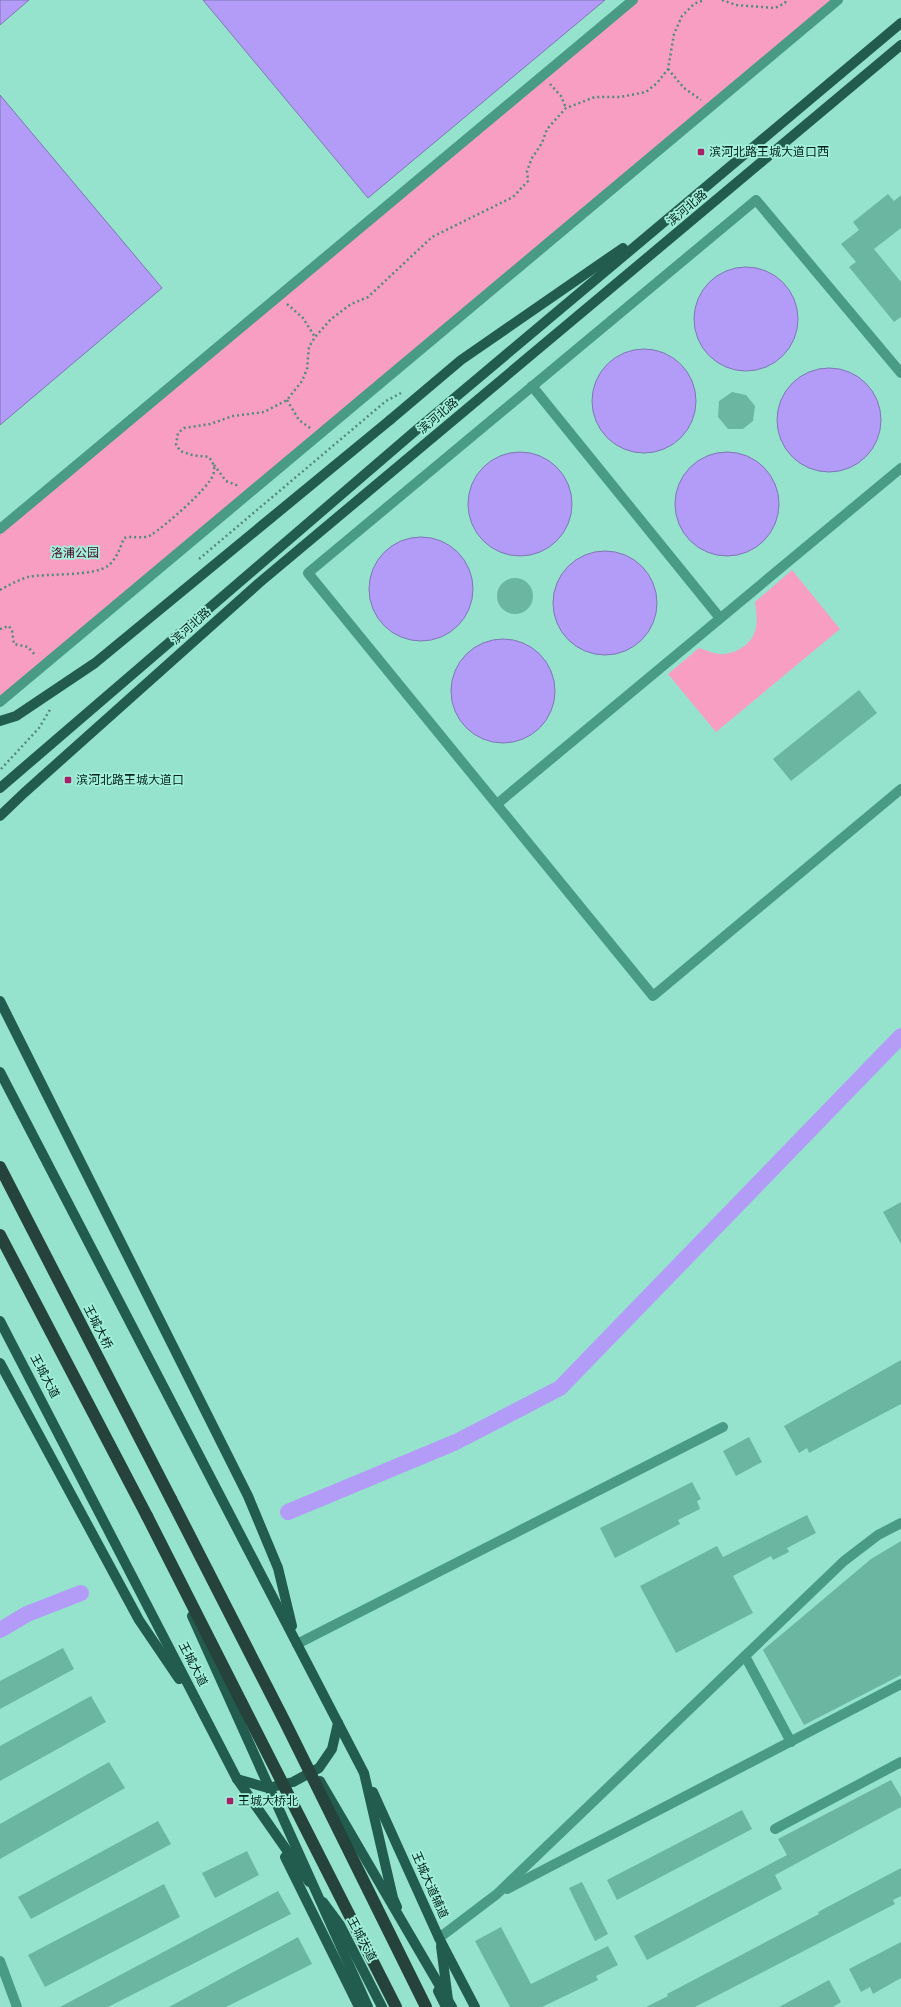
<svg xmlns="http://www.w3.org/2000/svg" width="901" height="2007" font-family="Rubik,'Noto Sans SC',sans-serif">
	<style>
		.green { fill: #f89ec2 }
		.water { fill: #b39cf8; stroke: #7d77b5 }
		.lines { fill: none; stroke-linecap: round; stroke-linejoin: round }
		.canal { stroke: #b39cf8; stroke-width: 16 }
		.building { fill: #6bb6a1 }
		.path { stroke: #528b7c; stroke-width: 2.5; stroke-dasharray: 2 3; stroke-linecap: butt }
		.minor { stroke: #4a9b86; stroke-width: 10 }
		.major { stroke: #225c4e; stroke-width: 10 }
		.highway { stroke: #26433b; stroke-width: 12 }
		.major-bridge { stroke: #225c4e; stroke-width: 10 }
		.highway-bridge { stroke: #26433b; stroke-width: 12 }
		.poi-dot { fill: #a71f67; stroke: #a3f0da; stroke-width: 1.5 }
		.labels { text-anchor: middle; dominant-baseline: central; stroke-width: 3.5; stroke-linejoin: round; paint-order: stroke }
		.poi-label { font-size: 12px; fill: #002019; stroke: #a3f0da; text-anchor: start }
		.street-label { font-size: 12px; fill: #002019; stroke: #a3f0da }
		.park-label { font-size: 12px; fill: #4b0e2d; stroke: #a3f0da }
	</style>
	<rect width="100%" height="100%" fill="#96e3cd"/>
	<g class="green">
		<path d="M633 0H838L0 702V529Z"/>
		<path d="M792 570 840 629 716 732 668 674 699 648C706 650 714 654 720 654 725 655 734 652 738 650 759 640 758 621 755 602Z"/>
	</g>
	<g class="water">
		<path d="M0 0H29L0 25Z"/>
		<path d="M203 0H605L368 198Z"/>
		<path d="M0 95 162 288 0 425Z"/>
		<circle cx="746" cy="319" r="52"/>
		<circle cx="644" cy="401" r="52"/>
		<circle cx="829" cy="420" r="52"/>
		<circle cx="520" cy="504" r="52"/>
		<circle cx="727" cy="504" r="52"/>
		<circle cx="421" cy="589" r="52"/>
		<circle cx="605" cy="603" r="52"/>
		<circle cx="503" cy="691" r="52"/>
	</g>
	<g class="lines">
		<g class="canal">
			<path d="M288 1512 456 1442 560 1388 901 1036"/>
			<path d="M0 1630 27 1614 81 1593"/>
		</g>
	</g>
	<g class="building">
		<path d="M888 194 894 201 901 195V228L874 249 901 282V317L894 322 849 267 856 262 841 244 859 230 853 222Z"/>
		<path d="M732 392 746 395 755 406 753 421 743 429H728L718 417 719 401Z"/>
		<circle cx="515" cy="596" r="18"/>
		<path d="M859 690 877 713 791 781 773 759Z"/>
		<path d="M901 1202V1244L883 1212Z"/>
		<path d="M901 1360V1404L809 1453 807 1448 799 1453 784 1426Z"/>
		<path d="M749 1437 762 1462 736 1476 723 1451Z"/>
		<path d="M692 1482 701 1499 697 1501 700 1509 678 1520 680 1524 615 1558 600 1528Z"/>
		<path d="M807 1515 816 1533 787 1548 789 1552 773 1560 771 1556 733 1576 753 1613 676 1653 640 1586 717 1546 723 1557Z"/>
		<path d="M901 1541V1675L804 1725 763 1650 871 1559Z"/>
		<path d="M63 1648 74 1669 0 1709V1681Z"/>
		<path d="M91 1696 106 1722 0 1781V1746Z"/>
		<path d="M109 1762 125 1788 0 1859V1824Z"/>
		<path d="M891 1780 901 1797V1807L775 1875 782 1889 647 1960 634 1936 787 1855 778 1839Z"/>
		<path d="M742 1810 752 1829 617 1900 607 1880Z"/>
		<path d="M158 1821 171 1844 31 1919 18 1897Z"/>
		<path d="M247 1851 259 1875 215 1898 202 1873Z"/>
		<path d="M901 1868V1896L893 1900 895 1904 695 2007H646L668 1996 667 1994 819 1914 818 1912Z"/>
		<path d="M582 1882 608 1934 595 1941 569 1888Z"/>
		<path d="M164 1884 180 1917 45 1987 28 1955Z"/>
		<path d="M278 1891 291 1914 108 2007H60Z"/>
		<path d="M501 1927 531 1984 608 1946 618 1965 596 1976 598 1980 542 2007H510L475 1941Z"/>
		<path d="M298 1937 312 1964 226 2007H169Z"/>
		<path d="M901 1942V1978L873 1994 870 1987 861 1992 849 1969Z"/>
		<path d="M829 1980 841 2002 833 2007H779Z"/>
	</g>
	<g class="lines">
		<g class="path">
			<path d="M722 0 736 5 775 8 785 3 786 0"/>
			<path d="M668 69 684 88 701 100"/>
			<path d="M550 84 561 96 566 108"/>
			<path d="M287 304 303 318 315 337"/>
			<path d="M287 400 299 420 310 428"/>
			<path d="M214 465 226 481 239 486"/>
			<path d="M199 559 386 401 401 393"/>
			<path d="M0 590C9 585 18 580 28 577 47 573 95 577 109 565 117 558 120 548 124 538 133 535 142 540 151 535 165 526 208 489 213 475 216 468 213 463 209 457L192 455 180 451 176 444 178 433 184 428 210 424 233 416 264 412 287 400 302 381 307 369 309 347 315 337 331 319 351 304 368 297 432 237 513 197 528 181 527 171 532 158 542 143 547 129 566 108 595 97H620L646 92 657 83 668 69 674 34 682 16 694 4 704 0"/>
			<path d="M0 629 9 626 12 631 14 644 28 647 36 656"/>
			<path d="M1 769 39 728 51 708"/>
		</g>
		<g class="minor">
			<path d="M901 373 756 200 308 573 653 996 901 789"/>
			<path d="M532 386 720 618"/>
			<path d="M0 529 633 0"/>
			<path d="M0 702 838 0"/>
			<path d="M497 804 901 468"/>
			<path d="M297 1644 723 1427"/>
			<path d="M745 1656 791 1742"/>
			<path d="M775 1829 901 1762"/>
			<path d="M507 1889 901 1684"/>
			<path d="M439 1938 497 1894 844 1561 878 1535 901 1523"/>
			<path d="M0 1961 17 2007"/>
		</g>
		<g class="major">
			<path d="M390 420 461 360 623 248"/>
			<path d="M0 788 414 432 901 23"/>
			<path d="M0 816 24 793 259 583 901 45"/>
			<path d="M0 1001 248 1496 278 1568 292 1626"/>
			<path d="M0 1072 364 1773 393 1898 397 1907"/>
			<path d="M0 1321 237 1779 309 1882"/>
			<path d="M0 1363 139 1620 179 1679"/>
			<path d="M237 1779 268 1788 293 1782 319 1768 332 1749 338 1723"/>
			<path d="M373 1792 439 1938 475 2007"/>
			<path d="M285 1857 359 2007"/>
			<path d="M323 1902 340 1925 382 2007"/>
			<path d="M441 1946 448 2000"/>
			<path d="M438 1991 446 2007"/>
		</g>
		<g class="highway">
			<path d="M0 1167 171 1499"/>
			<path d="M0 1235 147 1516"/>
		</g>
		<g class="major-bridge">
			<path d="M0 721 16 716 95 663 390 420"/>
			<path d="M192 1616 368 2007"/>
			<path d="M320 1781 452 2007"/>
		</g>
		<g class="highway-bridge">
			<path d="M171 1499 285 1722 426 2007"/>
			<path d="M147 1516 396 2007"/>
		</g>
	</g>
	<g class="poi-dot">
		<rect x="697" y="148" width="8" height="8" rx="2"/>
		<rect x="64" y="776" width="8" height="8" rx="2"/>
		<rect x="226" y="1797" width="8" height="8" rx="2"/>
	</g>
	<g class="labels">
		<g class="poi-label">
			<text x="709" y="152">滨河北路王城大道口西</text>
			<text x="76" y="780">滨河北路王城大道口</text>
			<text x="238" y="1801">王城大桥北</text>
		</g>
		<g class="street-label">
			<text transform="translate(687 208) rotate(-40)">滨河北路</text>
			<text transform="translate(438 416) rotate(-40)">滨河北路</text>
			<text transform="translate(191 626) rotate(-42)">滨河北路</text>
			<text transform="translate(98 1327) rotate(63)">王城大桥</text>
			<text transform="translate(45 1376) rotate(62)">王城大道</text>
			<text transform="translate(193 1664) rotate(63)">王城大道</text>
			<text transform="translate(430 1885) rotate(66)">王城大道辅道</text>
			<text transform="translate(362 1939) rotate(62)">王城大道</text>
		</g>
		<g class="park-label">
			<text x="75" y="553">洛浦公园</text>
		</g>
	</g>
</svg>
